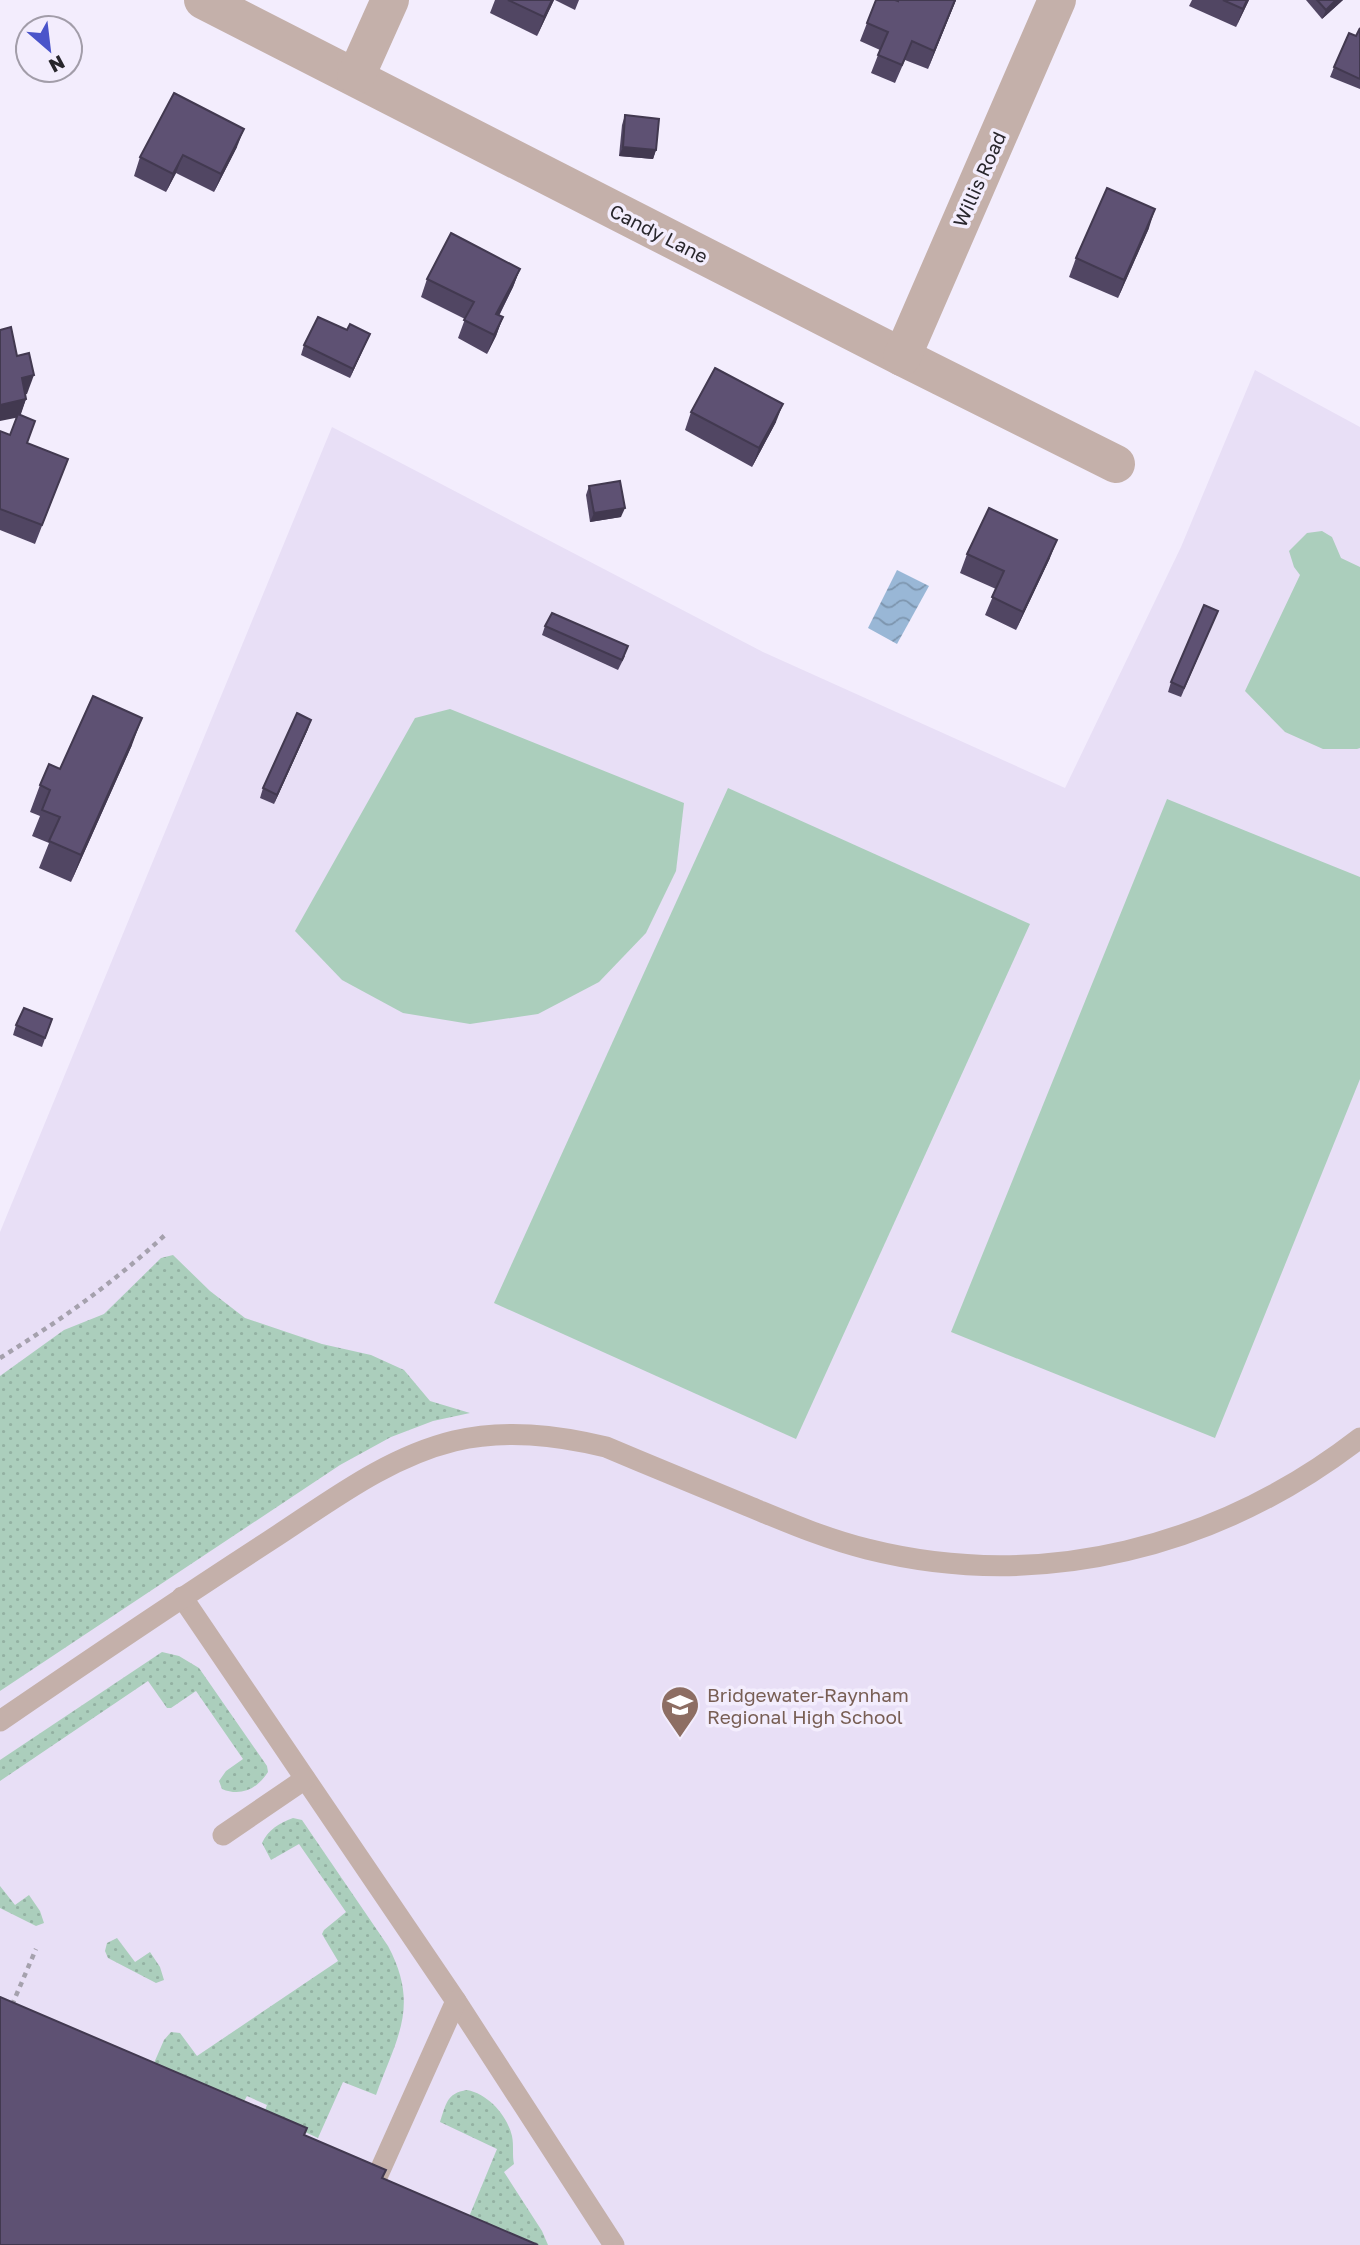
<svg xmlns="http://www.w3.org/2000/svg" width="1360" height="2245" font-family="'Golos Text',sans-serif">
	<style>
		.built { fill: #e8dff6 }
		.grass { fill: url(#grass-dots) }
		.pitch { fill: #abcebc }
		.water { fill: url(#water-waves) }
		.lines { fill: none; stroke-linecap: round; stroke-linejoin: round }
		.path { stroke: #a5a1ad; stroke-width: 4.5; stroke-dasharray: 5 5; stroke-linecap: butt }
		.service { stroke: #c4b0aa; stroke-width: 21 }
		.minor { stroke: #c4b0aa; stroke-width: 38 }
		.wall { fill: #514663 }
		.shaded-wall { fill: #423950 }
		.building { fill: #5e5173; stroke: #423950; stroke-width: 2 }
		.labels { text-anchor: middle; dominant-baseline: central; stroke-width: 7; stroke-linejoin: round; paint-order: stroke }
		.street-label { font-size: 19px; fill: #28262c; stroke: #f3edfd }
		.education-label { font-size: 19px; fill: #785e54; stroke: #f3edfd; text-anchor: start }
	</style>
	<defs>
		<pattern id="grass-dots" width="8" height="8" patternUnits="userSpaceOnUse" patternTransform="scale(1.75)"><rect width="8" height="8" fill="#abcebc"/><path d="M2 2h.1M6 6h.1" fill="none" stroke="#93b1a2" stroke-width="1.8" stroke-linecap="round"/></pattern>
		<pattern id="water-waves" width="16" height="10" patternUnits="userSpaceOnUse" patternTransform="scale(1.75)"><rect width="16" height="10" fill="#99b7d6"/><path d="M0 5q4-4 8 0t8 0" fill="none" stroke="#7d95ae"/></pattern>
	</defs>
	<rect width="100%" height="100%" fill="#f3edfd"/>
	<path class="built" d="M1255 370 1360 427V2245H0V1232L332 427 763 652 1065 788 1181 547Z"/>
	<g class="grass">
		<path d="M173 1255 210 1291 245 1318 322 1344 371 1355 404 1370 430 1401 470 1413 433 1421 391 1437 340 1465 0 1691V1376L64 1330 104 1314 161 1258Z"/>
		<path d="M162 1652 179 1656 199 1668 267 1766 268 1772C257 1789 241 1797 222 1789L219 1781 226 1771 243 1759 196 1691 171 1708H167L148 1681 0 1781V1760Z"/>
		<path d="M293 1818 302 1820 388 1946C420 2006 397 2037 376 2095L343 2082 318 2138 264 2113 267 2105 247 2096 243 2103 154 2063 164 2040 171 2032 180 2033 197 2056 338 1961 322 1934 324 1930 346 1912 299 1844 271 1860 262 1843C268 1830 279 1823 293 1818Z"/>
		<path d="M0 1886 15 1905 29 1895 40 1911 44 1923 36 1926 0 1908Z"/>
		<path d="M117 1938 135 1962 150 1952 160 1967 164 1980 156 1983 108 1958 105 1951 107 1943Z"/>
		<path d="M467 2090C488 2094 507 2115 512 2136 514 2146 512 2155 514 2164L504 2172 542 2231 548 2245H468L459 2241 497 2149 440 2122C446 2105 446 2093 467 2090Z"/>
	</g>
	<g class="pitch">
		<path d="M1322 531 1332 537 1341 558 1360 567V748L1357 749H1323L1285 732 1245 691 1300 575 1294 567 1289 551 1307 533Z"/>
		<path d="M450 709 684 803 676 871 646 933 599 982 538 1014 470 1024 403 1013 342 980 295 931 415 718Z"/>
		<path d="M728 788 1030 924 796 1439 494 1303Z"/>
		<path d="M1167 799 1360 877V1079L1215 1438 951 1332Z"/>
	</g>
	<path class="water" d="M897 570 929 586 897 644 868 628Z"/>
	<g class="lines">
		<g class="path">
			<path d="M0 1358C61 1320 112 1284 165 1235"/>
			<path d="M12 2005 36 1949"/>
		</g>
		<g class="service">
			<path d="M182 1597 456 2001 614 2245"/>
			<path d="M0 1721C89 1660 178 1600 269 1541 328 1503 385 1458 454 1441 505 1429 556 1435 606 1447 653 1467 700 1486 748 1506 787 1522 826 1539 867 1549 1042 1593 1219 1547 1360 1438"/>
			<path d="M223 1835 305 1779"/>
			<path d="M377 2177 456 2001"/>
		</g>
		<g class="minor">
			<path d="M203 0 902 357 1116 464"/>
			<path d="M356 76 390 0"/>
			<path d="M902 357 1057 0"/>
		</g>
	</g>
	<g class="wall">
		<path d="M495 0H554L537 36 490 13Z"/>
		<path d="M555 0H579L575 10Z"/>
		<path d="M898 0H956L928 69 905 60 895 83 871 73 880 50 860 41 867 23Z"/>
		<path d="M1192 0H1249L1236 27 1189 6Z"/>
		<path d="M1306 0H1343L1322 19Z"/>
		<path d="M1360 28V89L1330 77 1334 67 1356 36Z"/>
		<path d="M625 115 656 150 653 159 619 156 622 125Z"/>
		<path d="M237 147 214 192 176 173 166 192 134 176 140 157Z"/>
		<path d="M1149 228 1118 298 1069 277 1076 258Z"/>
		<path d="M520 269 513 287 499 316 503 317 496 336 487 354 458 338 465 319 421 297 427 279Z"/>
		<path d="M347 330 370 334 350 378 301 355 304 345Z"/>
		<path d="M17 356 27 394H25L26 399 20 415 27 443 68 459 35 544 0 530V431L10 435 16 418Z"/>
		<path d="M691 412 776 422 752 467 685 430Z"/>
		<path d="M589 486 621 517 590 522 586 495Z"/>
		<path d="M967 554 1050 558 1016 630 985 615 996 589 960 573Z"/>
		<path d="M1218 611 1181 697 1168 692 1171 682Z"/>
		<path d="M545 626 625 656 618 670 542 635Z"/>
		<path d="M308 729 274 804 260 798 263 788Z"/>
		<path d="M132 745 71 882 39 868 49 843 32 836 40 816 30 812 40 785Z"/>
		<path d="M52 1019 42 1047 13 1035 16 1025Z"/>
	</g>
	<g class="shaded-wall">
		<path d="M552 0H554L537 36 544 17Z"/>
		<path d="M955 0H956L928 69 934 51Z"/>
		<path d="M1247 0H1249L1236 27 1243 9Z"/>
		<path d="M1336 0H1343L1322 19 1326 10Z"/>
		<path d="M244 129 237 147 214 192 221 174Z"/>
		<path d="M623 147 656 150 653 159 619 156Z"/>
		<path d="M183 155 176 173 166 192 173 174Z"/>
		<path d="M1155 209 1149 228 1118 298 1124 280Z"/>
		<path d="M520 269 513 287 490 333 496 314Z"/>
		<path d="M503 317 496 336 487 354 494 335Z"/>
		<path d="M370 334 366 343 350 378 353 369Z"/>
		<path d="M34 375 27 394 15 397 22 378Z"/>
		<path d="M26 399 20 417 0 421V405Z"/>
		<path d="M783 404 776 422 752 467 759 448Z"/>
		<path d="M625 508 621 517 590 522 594 513Z"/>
		<path d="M1057 540 1050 558 1016 630 1023 612Z"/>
		<path d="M142 718 132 745 71 882 81 855Z"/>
		<path d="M311 720 308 729 274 804 277 795Z"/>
	</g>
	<g class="building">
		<path d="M508 0H552L544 17Z"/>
		<path d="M876 0H895L898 1V0H955L934 51 912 41 902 65 878 55 888 32 867 23Z"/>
		<path d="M1223 0H1247L1243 9Z"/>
		<path d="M1317 0H1336L1326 10Z"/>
		<path d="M1360 28V79L1334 67 1349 33 1356 36Z"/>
		<path d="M174 93 244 129 221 174 183 155 173 174 140 157Z"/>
		<path d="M625 115 659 119 656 150 623 147Z"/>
		<path d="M1107 188 1155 209 1124 280 1076 258Z"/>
		<path d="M451 233 520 269 496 314 503 317 494 335 464 320 474 302 427 279Z"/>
		<path d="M318 317 347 330 350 324 370 334 353 369 304 345Z"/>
		<path d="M11 327 17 356 29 353 34 375 22 378 26 399 0 405V330Z"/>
		<path d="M715 368 783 404 759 448 691 412Z"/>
		<path d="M18 414 35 421 27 443 68 459 42 525 0 509V431L10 435Z"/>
		<path d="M620 481 625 508 594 513 589 486Z"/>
		<path d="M989 508 1057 540 1023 612 992 597 1004 571 967 554Z"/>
		<path d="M1204 605 1218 611 1184 688 1171 682Z"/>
		<path d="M552 613 628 646 622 660 545 626Z"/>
		<path d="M93 696 142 718 81 855 49 841 60 817 42 810 50 790 40 785 49 764 60 769Z"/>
		<path d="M297 713 311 720 277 795 263 788Z"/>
		<path d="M24 1008 52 1019 45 1038 16 1025Z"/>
		<path d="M0 1997 307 2128 304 2135 386 2170 382 2178 538 2245H0Z"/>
	</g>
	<defs>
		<symbol id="school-pin" viewBox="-11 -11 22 30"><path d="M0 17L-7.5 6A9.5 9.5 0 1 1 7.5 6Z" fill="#8d6e63" stroke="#f3edfd"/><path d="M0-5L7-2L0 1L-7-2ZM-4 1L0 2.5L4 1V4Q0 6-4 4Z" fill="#fff"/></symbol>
	</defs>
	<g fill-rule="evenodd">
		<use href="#school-pin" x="658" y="1683" width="44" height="60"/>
	</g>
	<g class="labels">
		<g class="street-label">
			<text transform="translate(979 179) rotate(-66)">Willis Road</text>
			<text transform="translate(659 233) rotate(27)">Candy Lane</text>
		</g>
		<g class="education-label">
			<text x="707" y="1694">Bridgewater-Raynham<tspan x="707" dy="22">Regional High School</tspan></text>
		</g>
	</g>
	<g transform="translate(49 49) rotate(152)"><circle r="33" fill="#f3edfd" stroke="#a29da9" stroke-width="2"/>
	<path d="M0-5L12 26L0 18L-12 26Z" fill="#4a54ca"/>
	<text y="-10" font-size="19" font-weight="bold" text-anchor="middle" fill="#28262c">N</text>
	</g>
</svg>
